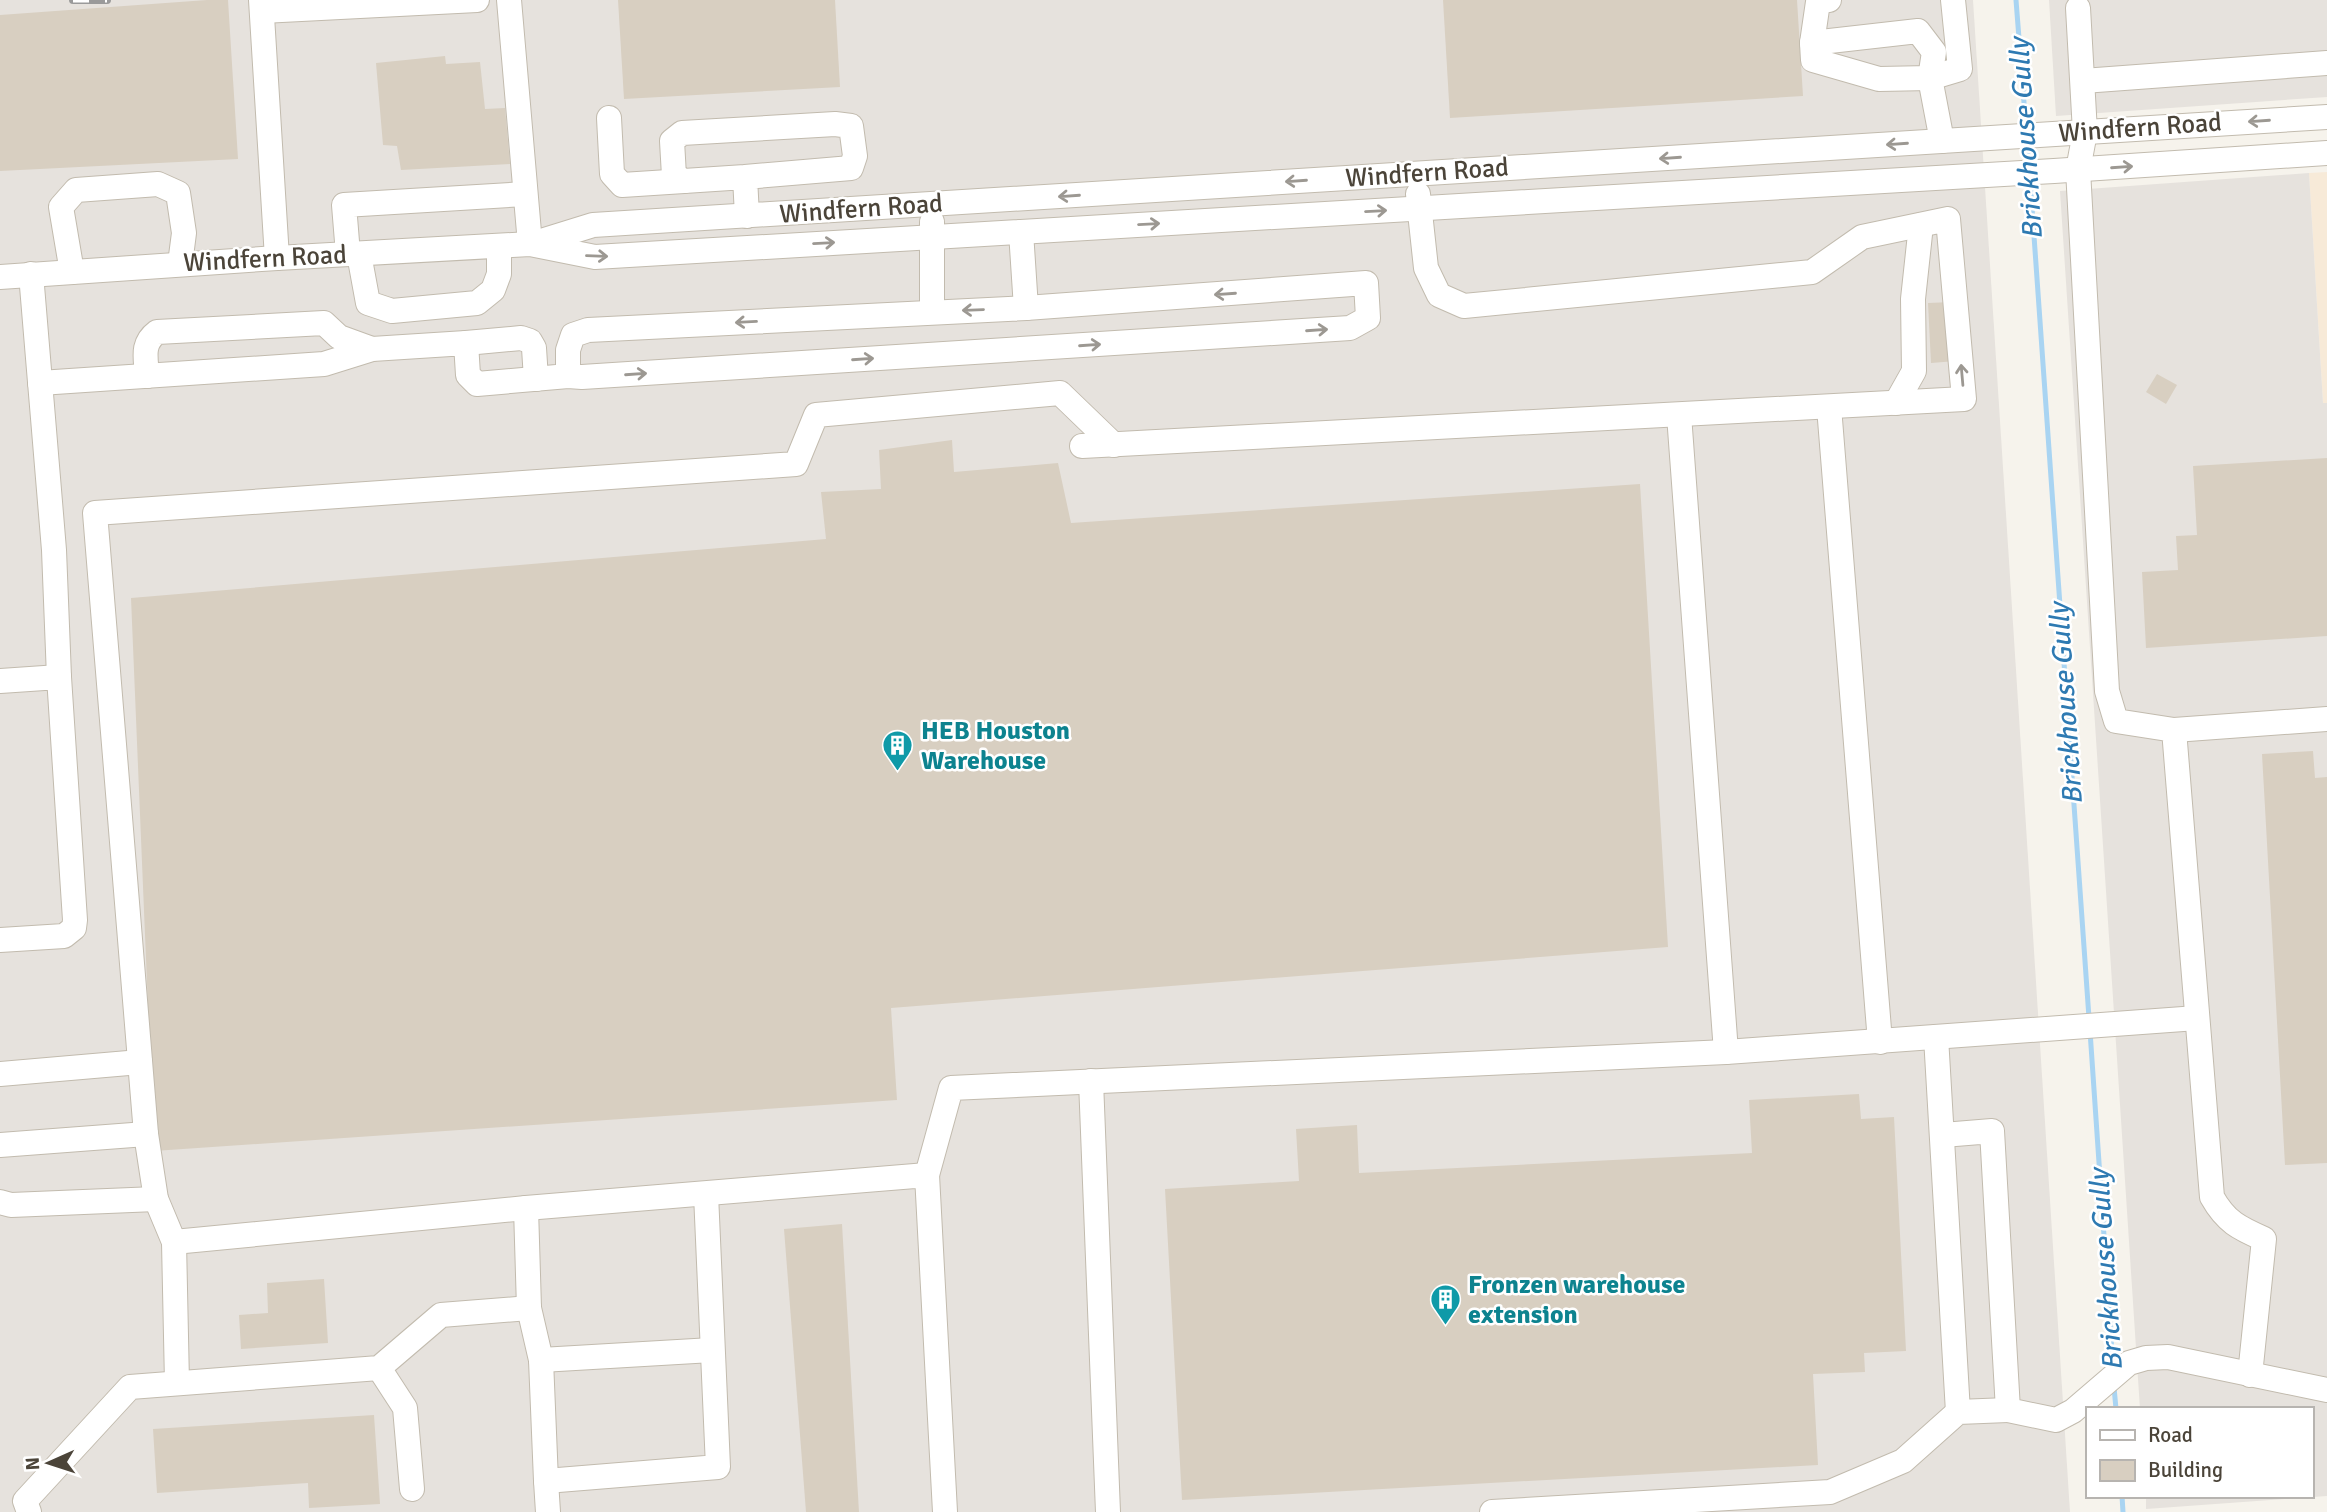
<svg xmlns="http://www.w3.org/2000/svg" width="2327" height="1512" font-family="Signika,sans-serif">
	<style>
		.commercial { fill: #f7ead8 }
		.industrial { fill: #e6e2dd }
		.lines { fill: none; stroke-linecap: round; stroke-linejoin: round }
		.stream { stroke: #a9d4f2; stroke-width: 5 }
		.building { fill: #d8cfc1 }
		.minor-casing { stroke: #c2bbae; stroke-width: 26 }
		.minor { stroke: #fff; stroke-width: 24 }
		.rail-casing { stroke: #9a9a9a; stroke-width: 8 }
		.rail { stroke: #fff; stroke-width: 5; stroke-dasharray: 16; stroke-linecap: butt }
		.oneway { stroke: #9c9892 }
		.labels { text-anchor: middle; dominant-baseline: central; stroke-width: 5; stroke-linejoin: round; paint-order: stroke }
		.street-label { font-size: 26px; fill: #4b4439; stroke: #fff }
		.culture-label { font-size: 26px; font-weight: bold; fill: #0d838f; stroke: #fff; text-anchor: start }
		.water-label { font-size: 28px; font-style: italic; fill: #2e7ab2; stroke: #fff }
	</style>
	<rect width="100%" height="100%" fill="#f6f3ec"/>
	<path class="commercial" d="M2327 172V403H2323L2309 173Z"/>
	<g class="industrial">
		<path d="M0 0H1973L2070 1512H0Z"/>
		<path d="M2049 0H2327V97L2056 116Z"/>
		<path d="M2309 173 2323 403H2327V1496L2146 1509V1496H2311V1409H2140L2060 191Z"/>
	</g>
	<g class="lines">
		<g class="stream">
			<path d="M2016 0 2026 128"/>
			<path d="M2027 141 2029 166"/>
			<path d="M2030 179 2089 1018"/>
			<path d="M2090 1031 2113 1367"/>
			<path d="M2114 1387 2116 1409"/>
			<path d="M2122 1496 2123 1512"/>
		</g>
	</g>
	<g class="building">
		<path d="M207 0H228L238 159 0 171V15Z"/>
		<path d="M618 0H835L840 87 624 99Z"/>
		<path d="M1443 0H1797L1803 96 1450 118Z"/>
		<path d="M445 56 446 64 480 62 485 109 505 108 510 164 401 170 397 146 383 145 376 63Z"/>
		<path d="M1952 302 1956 361 1931 363 1928 303Z"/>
		<path d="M2157 374 2177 385 2166 404 2146 392Z"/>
		<path d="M952 440 954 472 1058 463 1071 523 1640 484 1668 947 891 1008 897 1100 154 1151 131 598 826 539 821 492 881 489 879 450Z"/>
		<path d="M2327 458V636L2146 648 2142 572 2178 570 2176 536 2197 535 2193 466Z"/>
		<path d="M2313 751 2315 778 2327 777V1163L2285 1165 2262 754Z"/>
		<path d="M1859 1094 1861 1119 1894 1117 1906 1351 1864 1353 1865 1372 1813 1374 1818 1465 1182 1500 1165 1189 1299 1181 1296 1129 1357 1125 1359 1173 1752 1153 1749 1100Z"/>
		<path d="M842 1224 859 1512H806L784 1229Z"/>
		<path d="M324 1279 328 1343 241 1349 239 1315 268 1313 267 1283Z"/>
		<path d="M374 1415 380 1504 309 1508 308 1483 157 1493 153 1429Z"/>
	</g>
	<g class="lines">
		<defs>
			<g id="minor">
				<path d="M261 0 277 258"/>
				<path d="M509 0 530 244"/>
				<path d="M1829 0 1818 2 1812 43 1813 60 1879 79 1930 78 1960 69 1953 0"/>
				<path d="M2078 8 2085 132 2078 170 2107 691 2116 721 2174 730 2212 1197C2226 1222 2239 1228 2264 1239L2250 1375"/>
				<path d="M262 11 477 0"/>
				<path d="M1812 43 1918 31 1934 52 1930 78 1942 141"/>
				<path d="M2083 81 2327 63"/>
				<path d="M609 118 612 174 622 185 684 181"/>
				<path d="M745 177 684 181 674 176 672 141 682 133 835 124 851 126 855 156 851 168 745 177 747 216"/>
				<path d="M1021 232 1026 308"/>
				<path d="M535 243 593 225 2327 117"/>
				<path d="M348 254 344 205 525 194"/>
				<path d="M359 254 368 303 392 311 477 303 493 290 499 274V246"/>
				<path d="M72 272 61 207 76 190 158 184 178 193 184 233 180 264"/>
				<path d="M31 274 54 550 59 677"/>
				<path d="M0 277 277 258 530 244 595 257 2054 171 2327 153"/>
				<path d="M932 312V222"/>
				<path d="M466 343 521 338 530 341 534 348 536 379"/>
				<path d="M147 376C146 358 141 344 157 332L324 323 339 337 372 349"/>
				<path d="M40 383 324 364 372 349 466 343 468 375 477 384 568 376 582 377 1350 328 1368 318 1366 283 1026 308 588 330 573 335 568 350V376"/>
				<path d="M1896 403 1914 371 1913 299 1921 225"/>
				<path d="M1829 407 1880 1042"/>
				<path d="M1679 415 1726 1052"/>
				<path d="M1082 446 1964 399 1948 219 1862 237 1812 272 1464 306 1439 295 1426 268 1418 194"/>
				<path d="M0 681 59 677 75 920 74 928 64 936 0 940"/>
				<path d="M2174 730 2327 719"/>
				<path d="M1936 1037 1958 1412"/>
				<path d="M0 1074 140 1062"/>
				<path d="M1091 1081 1108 1512"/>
				<path d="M1943 1135 1992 1131 2008 1410 2056 1420 2073 1411 2129 1363 2146 1358 2168 1357 2327 1390"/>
				<path d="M0 1145 146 1134"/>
				<path d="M927 1175 951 1088 1726 1052 2197 1018"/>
				<path d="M0 1202 11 1205 156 1199"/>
				<path d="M526 1208 529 1308 541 1360 546 1481 718 1467 706 1194"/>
				<path d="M174 1242 526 1208 927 1175 945 1512"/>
				<path d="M541 1360 712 1350"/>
				<path d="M379 1368 405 1408 412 1489"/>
				<path d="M177 1383 174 1242 156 1199 146 1134 95 513 796 464 816 415 1060 393 1114 445"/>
				<path d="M546 1481 548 1512"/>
				<path d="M29 1512 25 1501 130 1387 379 1368 441 1315 529 1308"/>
				<path d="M1492 1512 1830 1492 1903 1461 1958 1412 2008 1410"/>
			</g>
		</defs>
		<use href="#minor" class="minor-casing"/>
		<use href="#minor" class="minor"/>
		<defs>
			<path id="rail" d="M73 0H107"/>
		</defs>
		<use href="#rail" class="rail-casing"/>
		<use href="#rail" class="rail"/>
	</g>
	<defs><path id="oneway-shaft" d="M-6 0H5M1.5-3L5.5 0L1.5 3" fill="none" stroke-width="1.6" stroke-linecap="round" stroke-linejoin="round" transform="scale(1.75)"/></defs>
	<g class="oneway">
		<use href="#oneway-shaft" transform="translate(2259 121) rotate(176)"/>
		<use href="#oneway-shaft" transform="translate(1897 144) rotate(176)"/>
		<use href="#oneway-shaft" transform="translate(1670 158) rotate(176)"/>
		<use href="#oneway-shaft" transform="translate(2122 167) rotate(-4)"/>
		<use href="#oneway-shaft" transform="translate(1296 181) rotate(176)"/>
		<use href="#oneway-shaft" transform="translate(1069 196) rotate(176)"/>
		<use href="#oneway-shaft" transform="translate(1376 211) rotate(-3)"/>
		<use href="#oneway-shaft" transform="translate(1149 224) rotate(-3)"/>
		<use href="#oneway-shaft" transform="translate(824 243) rotate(-3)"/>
		<use href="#oneway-shaft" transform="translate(597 256) rotate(2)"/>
		<use href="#oneway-shaft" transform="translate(1225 294) rotate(176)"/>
		<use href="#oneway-shaft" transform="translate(973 310) rotate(178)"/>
		<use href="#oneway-shaft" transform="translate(746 322) rotate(177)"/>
		<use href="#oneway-shaft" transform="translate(1317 330) rotate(-4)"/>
		<use href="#oneway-shaft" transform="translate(1090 345) rotate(-4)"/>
		<use href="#oneway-shaft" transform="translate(863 359) rotate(-4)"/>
		<use href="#oneway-shaft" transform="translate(636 374) rotate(-4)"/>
		<use href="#oneway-shaft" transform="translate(1962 375) rotate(-95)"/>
	</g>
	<defs>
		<symbol id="building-pin" viewBox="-11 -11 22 30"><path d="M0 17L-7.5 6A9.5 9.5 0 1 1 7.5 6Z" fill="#0f9aa8" stroke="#fff"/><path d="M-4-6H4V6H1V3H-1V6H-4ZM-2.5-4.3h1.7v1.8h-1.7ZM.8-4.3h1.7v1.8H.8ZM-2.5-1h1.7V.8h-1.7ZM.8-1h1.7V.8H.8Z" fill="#fff"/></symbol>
	</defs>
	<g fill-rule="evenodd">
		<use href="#building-pin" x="880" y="728" width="35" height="47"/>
		<use href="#building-pin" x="1428" y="1282" width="35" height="47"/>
	</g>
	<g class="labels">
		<g class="street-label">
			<text transform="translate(2140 128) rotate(-4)">Windfern Road</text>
			<text transform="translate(1427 173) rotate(-4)">Windfern Road</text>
			<text transform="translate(861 209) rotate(-4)">Windfern Road</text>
			<text transform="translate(265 259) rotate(-3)">Windfern Road</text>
		</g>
		<g class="culture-label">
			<text x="921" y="731">HEB Houston<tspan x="921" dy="30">Warehouse</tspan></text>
			<text x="1468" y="1285">Fronzen warehouse<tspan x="1468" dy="30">extension</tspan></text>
		</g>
		<g class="water-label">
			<text transform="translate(2026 139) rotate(-94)">Brickhouse Gully</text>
			<text transform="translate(2066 704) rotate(-94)">Brickhouse Gully</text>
			<text transform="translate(2106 1270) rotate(-94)">Brickhouse Gully</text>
		</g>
	</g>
	<rect x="2086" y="1407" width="228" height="91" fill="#ffffff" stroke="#b7b4b0" stroke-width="2"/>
	<rect x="2100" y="1430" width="35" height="10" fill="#ffffff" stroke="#b7b4b0" stroke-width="2"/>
	<text x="2148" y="1442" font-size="21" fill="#4b4439">Road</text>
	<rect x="2100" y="1460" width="35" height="21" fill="#d8cfc1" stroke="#b7b4b0" stroke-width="2"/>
	<text x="2148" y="1477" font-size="21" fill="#4b4439">Building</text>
	<g transform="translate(49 1463) rotate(267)" stroke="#ffffff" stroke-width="5" paint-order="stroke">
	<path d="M0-5L12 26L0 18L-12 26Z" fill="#4b4439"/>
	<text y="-10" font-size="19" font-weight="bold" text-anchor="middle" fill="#4b4439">N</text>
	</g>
</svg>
